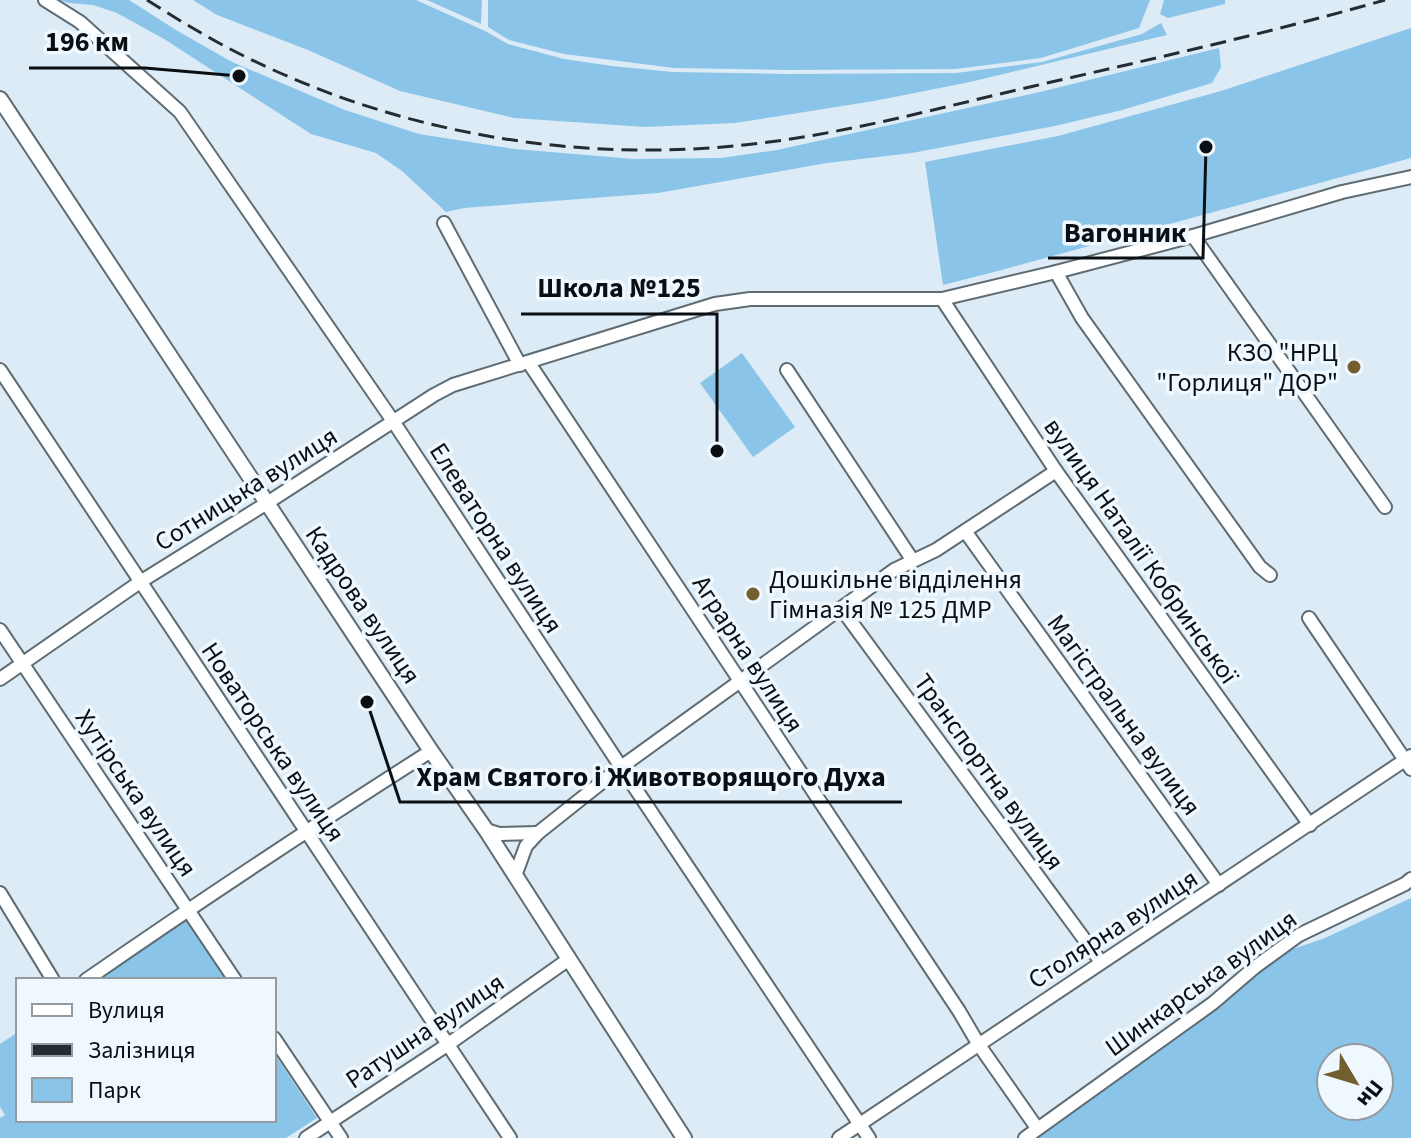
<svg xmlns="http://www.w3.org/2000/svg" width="1411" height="1138" font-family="'Source Sans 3',sans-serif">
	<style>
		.green { fill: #8ac5e9; fill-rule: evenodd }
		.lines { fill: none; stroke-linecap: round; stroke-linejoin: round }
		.minor-casing { stroke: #5e6c74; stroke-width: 16 }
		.tertiary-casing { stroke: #5e6c74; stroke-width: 18 }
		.minor { stroke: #fff; stroke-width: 12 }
		.tertiary { stroke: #fff; stroke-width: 14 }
		.rail { stroke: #252c31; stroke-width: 3; stroke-dasharray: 16 8; stroke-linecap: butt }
		.poi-dot { fill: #735f2e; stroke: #eef8fe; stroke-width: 3 }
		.labels { text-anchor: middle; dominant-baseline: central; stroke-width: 7; stroke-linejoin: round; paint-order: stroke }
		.poi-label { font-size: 26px; fill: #0a0f13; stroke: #eef8fe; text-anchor: end }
		.street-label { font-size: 26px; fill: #0a0f13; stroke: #eef8fe }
		.leader { fill: none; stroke: #0a0f13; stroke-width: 3 }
		.callout-dot { fill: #0a0f13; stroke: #eef8fe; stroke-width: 3 }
		.callout-label { font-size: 28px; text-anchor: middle; font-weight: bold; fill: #0a0f13; stroke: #eef8fe; stroke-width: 7; stroke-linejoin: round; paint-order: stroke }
	</style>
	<rect width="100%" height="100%" fill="#dcebf6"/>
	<g class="green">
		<path d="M59 0H129L176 30 232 62 345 110 419 134 515 149 634 159 721 158 777 150 1040 92 1219 48 1221 67 1212 83 1122 110 1055 126 912 153 827 163 658 193 464 208 446 212 402 171 376 153 311 134 164 39 117 13 93 5 69 3Z"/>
		<path d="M193 0H416L485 31 508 44 564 59 612 66 673 72 786 74 956 73 1042 62 1142 34 1161 23 1167 35 970 82 874 101 735 123 645 127 514 118 400 91 308 50 217 15Z"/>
		<path d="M427 0H482L481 24Z"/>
		<path d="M488 0H1150L1139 28 1041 58 956 69 786 70 674 68 564 54 509 40 488 27Z"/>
		<path d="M1164 0H1225V4L1168 18 1160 14Z"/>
		<path d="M1411 28V158L994 272 943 285 925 162 1058 136 1221 91Z"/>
		<path d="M742 353 795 427 753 457 700 383Z"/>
		<path d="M1411 898V1138H1032L1270 957 1325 938ZM1331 1058H1379V1106H1331Z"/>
		<path d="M187 919 226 980H96Z"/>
		<path d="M18 1032V1120H274V1053L317 1118 286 1138H0V1118L5 1115 0 1107V1044Z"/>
	</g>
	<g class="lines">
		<defs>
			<g id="minor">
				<path d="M45 0 80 22 180 112 393 421 621 767 869 1138"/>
				<path d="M444 223 520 365"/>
				<path d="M1193 236 1385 507"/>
				<path d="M1056 272 1082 318 1260 567 1270 575"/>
				<path d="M942 299 1056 471 1310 825"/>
				<path d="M529 363 959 1011 979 1045 1037 1128"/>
				<path d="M0 370 510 1138"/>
				<path d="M787 370 913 561"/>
				<path d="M965 531 1219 885"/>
				<path d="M841 608 1101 962"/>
				<path d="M1309 618 1411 769"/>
				<path d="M0 630 235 980"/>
				<path d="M0 679 140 582 267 503 434 395 453 385 715 304 750 299H942L1056 272 1193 236 1342 192 1411 177"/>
				<path d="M486 830 499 834 538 833"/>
				<path d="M515 876 526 846 538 833 621 767 894 570 936 550 1056 471"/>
				<path d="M0 893 53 980"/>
				<path d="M86 980C200 901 315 825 431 751"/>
				<path d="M274 1038 341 1138"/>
				<path d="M306 1138 447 1045 569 959"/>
				<path d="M839 1138 1411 756"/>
				<path d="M1025 1138 1213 1003 1255 967 1299 935 1405 884 1411 879"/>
			</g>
			<path id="tertiary" d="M0 99 431 751 486 830 684 1138"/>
		</defs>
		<use href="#minor" class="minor-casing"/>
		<use href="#tertiary" class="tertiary-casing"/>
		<use href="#minor" class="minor"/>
		<use href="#tertiary" class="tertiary"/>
		<path class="rail" d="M147 0C180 21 213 41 248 58 400 133 575 163 744 145 842 135 938 108 1034 86 1152 59 1269 33 1385 0"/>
	</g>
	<g class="poi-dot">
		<circle cx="1354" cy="367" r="8"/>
		<circle cx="753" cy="594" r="8"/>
	</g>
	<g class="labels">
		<g class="poi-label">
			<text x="1338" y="352">КЗО "НРЦ<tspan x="1338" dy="30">"Горлиця" ДОР"</tspan></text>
			<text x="769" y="579" text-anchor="start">Дошкільне відділення<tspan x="769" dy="30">Гімназія № 125 ДМР</tspan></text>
		</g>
		<g class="street-label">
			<text transform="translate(246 489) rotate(-32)">Сотницька вулиця</text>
			<text transform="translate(496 538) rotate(57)">Елеваторна вулиця</text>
			<text transform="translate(1141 551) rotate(55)">вулиця Наталії Кобринської</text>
			<text transform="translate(363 605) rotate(56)">Кадрова вулиця</text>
			<text transform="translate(748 654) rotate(57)">Аграрна вулиця</text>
			<text transform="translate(1124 715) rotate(54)">Магістральна вулиця</text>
			<text transform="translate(273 742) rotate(56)">Новаторська вулиця</text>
			<text transform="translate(989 772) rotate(54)">Транспортна вулиця</text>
			<text transform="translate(136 793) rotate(56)">Хутірська вулиця</text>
			<text transform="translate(1113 929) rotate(-33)">Столярна вулиця</text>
			<text transform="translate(1201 983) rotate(-36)">Шинкарська вулиця</text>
			<text transform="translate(425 1031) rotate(-34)">Ратушна вулиця</text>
		</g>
	</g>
	<path class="leader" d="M239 76L145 68H29M1206 147L1203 258H1048M717 451L717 314H521M367 702L400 802H902"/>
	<g class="callout-dot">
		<circle cx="239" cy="76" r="8"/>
		<circle cx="1206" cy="147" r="8"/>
		<circle cx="717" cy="451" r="8"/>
		<circle cx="367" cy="702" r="8"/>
	</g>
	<g class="callout-label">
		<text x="87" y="51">196 км</text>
		<text x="1125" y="242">Вагонник</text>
		<text x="619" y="297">Школа №125</text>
		<text x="651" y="786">Храм Святого і Животворящого Духа</text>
	</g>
	<rect x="16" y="978" width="260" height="144" fill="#eef8fe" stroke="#939ba0" stroke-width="2"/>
	<rect x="32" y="1004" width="40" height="12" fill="#ffffff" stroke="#939ba0" stroke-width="2"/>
	<text x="88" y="1018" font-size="24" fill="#0a0f13">Вулиця</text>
	<rect x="32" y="1044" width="40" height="12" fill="#252c31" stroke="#939ba0" stroke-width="2"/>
	<text x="88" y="1058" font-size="24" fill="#0a0f13">Залізниця</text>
	<rect x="32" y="1078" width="40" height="24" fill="#8ac5e9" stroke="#939ba0" stroke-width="2"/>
	<text x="88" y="1098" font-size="24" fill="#0a0f13">Парк</text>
	<g transform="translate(1355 1082) rotate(128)"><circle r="38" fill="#eef8fe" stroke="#939ba0" stroke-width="2"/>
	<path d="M0-6L14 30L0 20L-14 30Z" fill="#735f2e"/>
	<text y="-12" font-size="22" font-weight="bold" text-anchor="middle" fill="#0a0f13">Пн</text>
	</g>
</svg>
